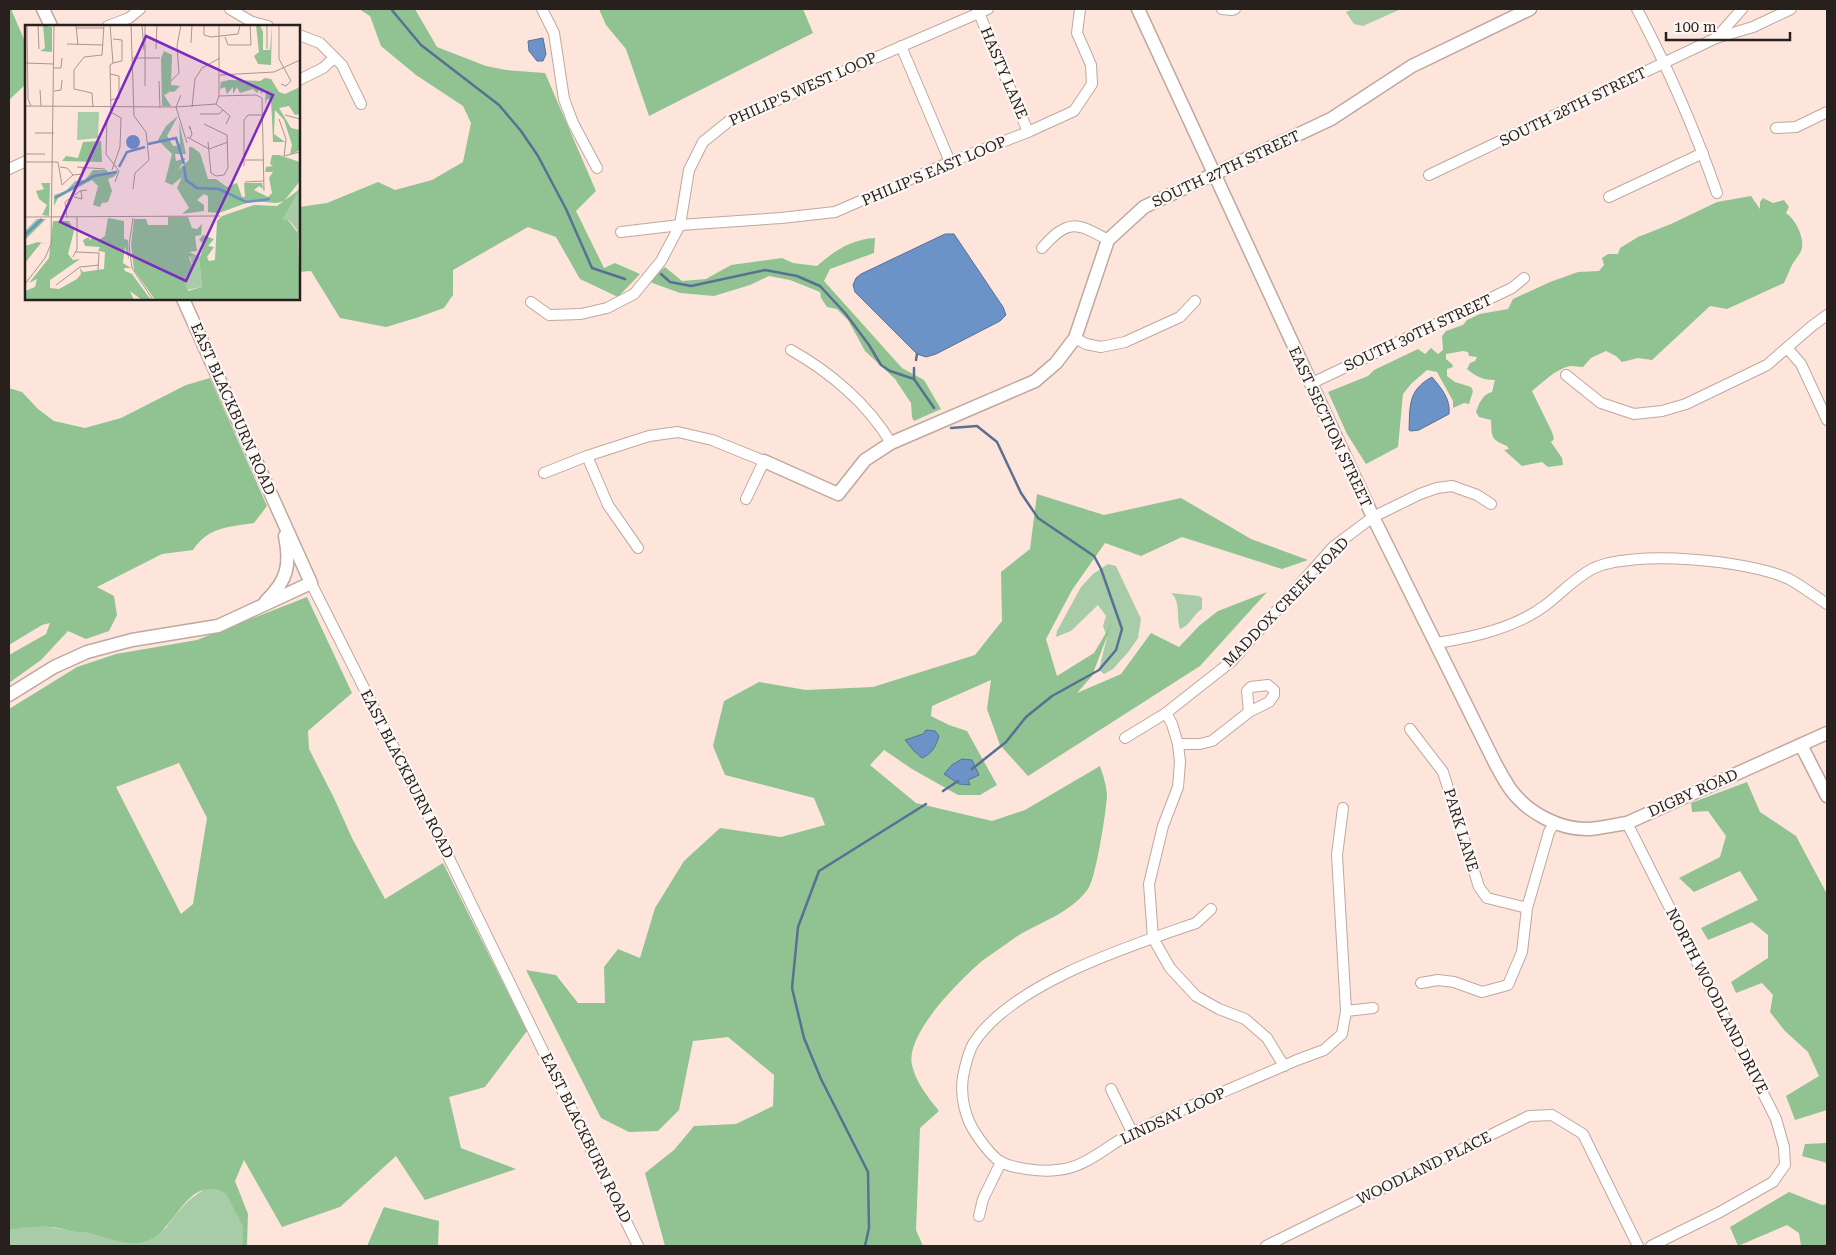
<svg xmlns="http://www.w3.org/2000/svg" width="1836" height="1255" font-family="'Roboto Serif',serif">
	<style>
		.green { fill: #a7cca7 }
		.forest { fill: #90c391; fill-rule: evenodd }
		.water { fill: #6c93c7; stroke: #587094 }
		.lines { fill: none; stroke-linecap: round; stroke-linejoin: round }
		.stream { stroke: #587094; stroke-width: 2.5 }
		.minor-casing { stroke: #bfa89f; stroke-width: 12 }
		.tertiary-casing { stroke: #bfa89f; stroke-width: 15 }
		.minor { stroke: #fff; stroke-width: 10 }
		.tertiary { stroke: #fff; stroke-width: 12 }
		.labels { text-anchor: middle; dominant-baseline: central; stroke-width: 4.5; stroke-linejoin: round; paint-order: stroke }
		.street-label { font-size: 15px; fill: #28201c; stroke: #fcf7f5 }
		.inset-river { fill: none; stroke: #6c93c7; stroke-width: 2.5 }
		.inset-road { fill: none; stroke: #a8968f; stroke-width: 1 }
		.view { fill: #7b2cbf; fill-opacity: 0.15; stroke: #7b2cbf; stroke-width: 2.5 }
		.inset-edge { fill: none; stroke: #28201c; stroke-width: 2.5 }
	</style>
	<rect width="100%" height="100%" fill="#fee5dc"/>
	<g class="green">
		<path d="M1353 9H1401L1363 26 1354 24 1346 12Z"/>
		<path d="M1108 564 1116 566 1141 619 1138 638 1129 651 1113 669 1104 674 1099 670 1107 637 1103 626 1106 616 1098 605 1071 631 1056 637 1057 631 1081 587 1093 574Z"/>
		<path d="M1171 593 1199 596 1202 598V609C1193 614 1191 625 1180 629 1176 616 1181 602 1171 593Z"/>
		<path d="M205 1189H213L226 1194 244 1226 242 1246H9V1230L28 1226 49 1227 96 1234 165 1229C177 1213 187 1199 205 1189Z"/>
	</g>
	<g class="forest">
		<path d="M9 9H11L26 44V84L9 100Z"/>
		<path d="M359 9H415L437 47 486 66 506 70 545 73 596 191 576 211 604 268 615 263 640 274 618 297 580 279 556 237 528 227 453 270V295L444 308 416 318 386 327 340 318 311 271 299 272V207L327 203 378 182 395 190 432 180 463 162 471 123 463 106 416 75 381 46 370 16Z"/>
		<path d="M599 9H803L813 33 649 116 626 49 606 25Z"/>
		<path d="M1751 196 1760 209V202L1763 198 1773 203 1784 200 1789 207 1786 213C1795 219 1804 236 1802 248 1801 254 1795 259 1792 265 1789 271 1787 277 1784 283L1727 309 1710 306 1652 360 1638 358 1622 362 1616 356 1606 351 1591 358 1583 367C1579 367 1574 366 1570 366 1556 369 1543 382 1532 391L1552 432 1554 439 1551 442 1562 458 1563 465 1548 467 1542 462 1522 466 1504 450 1509 449 1507 446C1490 439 1492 437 1491 420L1479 417 1476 412C1479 403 1483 394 1492 392L1495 380C1484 380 1476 377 1467 369L1470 363 1475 361 1477 357 1469 356 1468 352 1463 351 1446 354V359L1452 364 1453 367 1447 369V376L1455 382 1471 387 1473 391 1469 404 1464 403 1453 408V401L1437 372 1427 370 1411 384 1403 394 1398 447 1366 464 1347 434 1328 392 1368 376 1374 370 1418 349 1425 354 1431 348 1438 354 1443 350 1442 336 1446 331 1463 325 1467 320 1480 314 1508 309 1513 299 1550 282 1578 272 1599 271 1604 265 1602 258 1608 254H1618L1620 248 1638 237 1671 224 1717 202Z"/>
		<path d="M875 238 874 253 830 269 824 281 902 368 924 380 941 409 914 421 912 417 911 403 895 379 865 351 848 320 837 309 827 307 821 298 820 292 790 280 769 276 750 285 714 296 680 293 647 281 665 267 682 281 706 279 731 265 782 258 793 263 817 266C834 251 852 239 875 238Z"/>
		<path d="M210 378 267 506 254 523C228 527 208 527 193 550L162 554 97 587 114 596 117 615 109 631 86 639 68 631 41 660 9 683V655L46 634 50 623 42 625 9 645V388L22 392 38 409 54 421 85 428 121 418 186 385Z"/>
		<path d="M1037 494 1104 515 1181 498 1251 539 1308 560 1282 569 1182 537 1141 556 1105 543 1072 590 1046 639 1057 676 1094 653 1112 623 1092 676 1077 693 1121 674 1151 633 1179 647 1200 625 1218 611 1267 592 1200 666 1028 776 1000 745 987 709 991 680 932 706 931 716 949 725 967 731 997 785 980 795H958L912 769 884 750 870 765 916 803 992 821 1025 810 1100 766C1103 775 1107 787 1107 796 1106 812 1096 878 1088 889 1071 913 1040 922 1016 937 1005 945 993 953 982 961 960 980 905 1034 912 1065 916 1083 928 1097 939 1111L920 1128 916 1230 923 1246H665L645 1173 674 1150 694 1126 736 1124 773 1106 774 1075 728 1037 693 1041 679 1110 658 1131 629 1132 601 1118 526 970 556 975 578 1003H605L604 967 618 949 640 958 655 908 684 861 720 828 781 837 825 825 814 798 725 775 713 746 724 701 759 682 806 690 873 687 975 655 1002 621 1001 572 1030 549Z"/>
		<path d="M307 597 352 693 308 731 309 749 334 798 352 838 385 899 443 863 527 1031 485 1087 449 1097 461 1148 516 1169 425 1200 396 1156 340 1207 282 1227 244 1160 235 1181 248 1214 247 1246H242L243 1226 226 1194C221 1192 216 1189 211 1189 184 1187 171 1235 144 1242 126 1247 102 1235 84 1232 72 1233 61 1227 49 1227 35 1226 22 1227 9 1230V709L77 667 116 654 197 640ZM179 763 207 818 193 904 181 914 116 787Z"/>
		<path d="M1747 782 1760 812 1796 836 1827 894V1110L1795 1120 1786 1096 1819 1076 1808 1052 1785 1031 1770 1012 1773 995 1762 983 1736 993 1731 982 1768 958V935L1752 922 1708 940 1701 928 1758 900 1740 871 1694 892 1679 878 1720 857 1726 836 1708 811 1692 812 1691 803Z"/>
		<path d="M1827 1143V1163L1802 1156 1805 1144Z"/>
		<path d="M1789 1192 1822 1205 1827 1204V1246H1801L1799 1233 1787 1225 1738 1246 1730 1227Z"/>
		<path d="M384 1207 439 1221 438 1246H367Z"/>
	</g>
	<g class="water">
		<path d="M543 38 546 54 543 61H537L529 51 528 41Z"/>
		<path d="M945 234H954L1003 307 1006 315 1000 321 936 354 926 357 917 354 855 292 853 285 856 278 861 274Z"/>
		<path d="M1432 377C1441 388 1451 399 1449 414L1419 430 1411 431 1409 430C1410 405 1408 390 1432 377Z"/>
		<path d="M926 730 935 731 939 736C936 746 932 754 922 758L914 751 905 740 923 734Z"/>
		<path d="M962 759 972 760 979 775 968 780 970 785 959 784 944 774 952 765Z"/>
	</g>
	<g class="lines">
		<g class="stream">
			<path d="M391 9 421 45 499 105 521 131 538 156 566 209 592 268 625 279"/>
			<path d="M661 274 670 282 691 286 765 270 797 276 820 286 845 313 869 345 881 365 890 371 914 379 934 408"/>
			<path d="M916 360 917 354"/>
			<path d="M914 368V379"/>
			<path d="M951 428 977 426 997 442 1021 493 1038 518 1094 556 1101 569 1122 629 1116 650 1099 670 1052 696 1026 717 1006 742 972 769"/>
			<path d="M943 791 958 781"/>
			<path d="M865 1246 869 1228 868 1172 821 1079 804 1038 792 988 798 927 819 871 926 804"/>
		</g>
		<defs>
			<g id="minor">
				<path d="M230 9 252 22 268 26"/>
				<path d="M542 9 554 33 564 99 573 123 597 168"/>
				<path d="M1222 9 1232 10 1235 9"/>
				<path d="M1637 9C1668 68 1695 130 1717 193"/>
				<path d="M979 13 1028 132"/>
				<path d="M108 26 129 18 140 9"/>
				<path d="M299 35 320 43 342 65 361 104"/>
				<path d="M1716 38 1742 9"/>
				<path d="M901 46 950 162"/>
				<path d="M299 80 323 68 334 58"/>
				<path d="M1776 128 1796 127 1827 112"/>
				<path d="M9 169 26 161"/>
				<path d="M1429 175 1716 38 1753 27 1791 9"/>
				<path d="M1609 197 1703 153"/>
				<path d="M621 232 680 225 781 218 835 212 950 162 1028 132 1074 111 1092 84 1091 65 1077 33 1080 9"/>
				<path d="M1042 248C1068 219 1076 222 1108 240"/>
				<path d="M531 302 549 315 581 314 607 308 634 294 661 261 680 225 689 170 703 142 729 121 988 9"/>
				<path d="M1075 338 1086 344 1101 347 1125 342 1180 317 1195 301"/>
				<path d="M1787 348 1801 364 1827 420"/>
				<path d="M791 350C830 372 868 404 891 443"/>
				<path d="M1566 375 1601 403 1634 414 1662 411 1686 404 1767 365 1812 326 1827 315"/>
				<path d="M1310 384 1512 288 1524 278"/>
				<path d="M587 456 608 505 638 548"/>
				<path d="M544 473 587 456 649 436 678 432 712 440 764 461 746 499"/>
				<path d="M311 583 427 813 638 1246"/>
				<path d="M1437 643C1474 637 1516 628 1547 604 1561 593 1575 578 1592 569 1631 549 1749 560 1789 579 1802 586 1815 596 1827 604"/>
				<path d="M1166 713 1172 724 1178 744 1180 762 1178 787 1163 826 1149 884 1153 938 1170 968 1196 996 1219 1009 1245 1019 1267 1038 1284 1066"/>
				<path d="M1410 729 1443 772 1479 887 1487 898 1527 908"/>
				<path d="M1125 738 1166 713 1232 661 1333 547 1373 517 1420 494 1437 488 1452 486 1477 495 1491 504"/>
				<path d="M1178 744H1200L1212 741 1249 712 1269 702 1274 695V690L1268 685 1251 687 1247 691 1249 712"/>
				<path d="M1627 823 1776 1119 1784 1147 1785 1165 1773 1182 1720 1212 1651 1246"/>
				<path d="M1211 909 1196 923C1130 946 1012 983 973 1044 968 1054 965 1066 963 1077 960 1096 965 1118 976 1134 982 1143 991 1156 1001 1162 1014 1169 1043 1172 1057 1170 1087 1168 1108 1144 1134 1132 1187 1106 1243 1084 1297 1060L1324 1050 1342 1034 1346 1011 1337 855 1343 808"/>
				<path d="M1421 983 1438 980 1454 982 1482 992 1508 985 1522 952 1527 908 1549 832 1554 823"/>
				<path d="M1346 1011 1373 1008"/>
				<path d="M1111 1089 1132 1132"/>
				<path d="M979 1216 983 1199 1001 1162"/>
				<path d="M1266 1246 1529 1116 1552 1115 1583 1134 1638 1246"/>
			</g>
			<g id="tertiary">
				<path d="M43 9 51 26"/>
				<path d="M1138 9 1373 517 1495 763C1500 772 1505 782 1511 790 1528 813 1560 830 1589 829 1602 828 1615 825 1627 823L1827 733"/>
				<path d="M764 461 838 494 865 460 891 443 1035 381 1056 363 1075 338 1108 240 1144 207 1331 119 1412 66 1530 9"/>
				<path d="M266 601C287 581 291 565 285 536"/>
				<path d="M9 695 54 667 87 652 132 640 218 626 311 583 183 299"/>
				<path d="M1801 745 1827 796"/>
			</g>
		</defs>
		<use href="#minor" class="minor-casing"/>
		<use href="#tertiary" class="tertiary-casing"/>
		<use href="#minor" class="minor"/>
		<use href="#tertiary" class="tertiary"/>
	</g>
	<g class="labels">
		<g class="street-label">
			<text transform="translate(1004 73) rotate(67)">HASTY LANE</text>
			<text transform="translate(803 89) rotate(-24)">PHILIP'S WEST LOOP</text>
			<text transform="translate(1573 107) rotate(-26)">SOUTH 28TH STREET</text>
			<text transform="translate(1226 169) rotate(-25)">SOUTH 27TH STREET</text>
			<text transform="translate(934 171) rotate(-23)">PHILIP'S EAST LOOP</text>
			<text transform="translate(1418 333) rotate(-25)">SOUTH 30TH STREET</text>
			<text transform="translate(233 409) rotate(66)">EAST BLACKBURN ROAD</text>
			<text transform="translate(1330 427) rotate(65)">EAST SECTION STREET</text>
			<text transform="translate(1286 602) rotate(-46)">MADDOX CREEK ROAD</text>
			<text transform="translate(407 774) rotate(63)">EAST BLACKBURN ROAD</text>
			<text transform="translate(1693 793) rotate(-24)">DIGBY ROAD</text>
			<text transform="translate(1461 830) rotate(73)">PARK LANE</text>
			<text transform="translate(1717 1001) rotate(63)">NORTH WOODLAND DRIVE</text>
			<text transform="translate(1173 1116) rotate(-25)">LINDSAY LOOP</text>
			<text transform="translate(586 1138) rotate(64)">EAST BLACKBURN ROAD</text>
			<text transform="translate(1424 1168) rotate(-26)">WOODLAND PLACE</text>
		</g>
	</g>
	<g transform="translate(25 25)">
		<rect width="275" height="275" fill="#fee5dc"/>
		<path d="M53 87H74L73 113 52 115ZM275 162V222L272 205 264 195 260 197 256 195ZM170 230 174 233 177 262 162 265 159 255 167 239 165 231Z" fill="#a7cca7"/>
		<path d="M18 0 27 2V27L15 26 20 23ZM231 0H235L238 7V25H245L247 0 246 40 233 39 229 31 234 27ZM139 26 147 30 146 60 155 61 149 67 139 66 145 67 139 70 146 81H137L136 33ZM240 53 246 54 254 67 260 69 275 62V89L270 90 264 81 254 83 266 103 275 105V125L269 128 265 129 267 120 259 95 250 85 249 109 260 117H248L246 74H242L240 80 241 64 236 69 235 64 232 68 228 64 215 68 212 62 208 69V62L202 69 200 62 195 64 196 57 204 55 235 56ZM153 91 142 111 148 121H153L150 114 155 119 154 97 161 129H150L151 136 161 133 153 145 164 135V122H167L175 128 183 154H191L202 162 212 158 217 172H220L219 158H237L238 164 234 161 229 165 243 172 247 168 244 153 248 147H240L241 142 248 141 245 139 247 130H254L275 137V156L259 176 252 178 227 176 194 188 183 187V171L179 169 172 175 179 180V186L157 189 164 183 152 163 157 152 147 160 140 157 147 129 133 115 141 101ZM76 116 77 137 37 136 41 131 53 133 58 117ZM68 145H82L83 148 93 145 90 151 83 154 87 166 83 177 77 178 75 182 68 180 73 161 67 155 33 173 29 181V170L41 166 50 156 60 155ZM16 158H25L24 191 17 190 22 180 14 174 11 166 19 164ZM275 164 257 195H263L273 208 275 275H130L109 245 106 220 109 194H121L123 200H143V192H163L167 203 172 204 177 199 176 210 170 211 172 226 164 227 175 232 179 219 174 215 178 210 189 214 183 221 189 222 182 232 184 236 190 235 192 196 197 191 229 180 252 181ZM170 230 174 233 177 262 163 266 159 255 167 241 164 232ZM83 193 99 196V214L103 215 104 235 100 221 98 238 106 243H99L100 246 107 249 126 275H117L105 266 109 275H1L0 266 10 262 12 254 4 258 24 233 28 196H44L49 206 43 229 48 235 55 234 25 255V263L34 264 52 254 56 249 55 243 58 247 79 244 80 227 73 226 75 222 60 221 58 215 64 212 65 216 67 212 72 216 80 211ZM12 194H21L0 215V206ZM13 217 24 219 16 218 0 238V221Z" fill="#90c391" fill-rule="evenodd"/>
		<path d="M101 117a7 7 0 1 1 14 0a7 7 0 1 1-14 0Z" fill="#6c93c7"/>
		<path class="inset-river" d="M123 119 151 113 159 139M159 141 161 155 172 163 194 164 221 177 245 174M94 142 102 127 120 122M30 173 69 151 92 147M0 210 17 194"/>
		<path class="inset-road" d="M2 0 3 74 6 81M13 0 14 24M51 0 53 20M85 0 88 38 85 40 86 87 82 94 81 129 94 146 90 157M106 0 109 91 121 107 124 135 110 148 108 164M117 0 119 25M179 0V10L186 12 213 9 215 0M254 0V34L266 56 261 61 256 59M51 3H79M200 12 203 20H226L225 0M88 14 97 15V36L88 38M166 18 167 0M42 19 78 20M131 24 132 0M242 24V0M107 33H135M0 38 29 39M29 43H36L37 33M195 50 249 47 275 35M134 56 135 83M146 56 154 48 152 21 156 0M120 61V0M15 65 16 81M29 66 36 65 37 55M156 70 151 82 162 118M194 71 231 70 237 73 239 166M85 75 94 73V51L85 49M191 79 194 71V0M191 79 205 91 201 99M0 81 151 82 191 79M68 82 67 68 49 64V45L59 32 77 30 79 0M167 82 170 54 177 43 195 33M86 87 96 93 95 122 87 145M175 89H194L198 85M260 90 275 94M254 94 261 114 259 131 275 127M179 99 202 110 203 143 199 150 191 151 186 148 183 117M10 108H29M162 112 184 124 203 117M165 113 167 109 165 102 164 101 165 104M0 129H20M220 135H239M0 137H33L37 160 48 150 57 149 58 142M219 141V95L223 90H238M35 142 42 143 48 150M52 142 80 144M220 157 239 156M49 172 57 174 56 166M0 192 195 191M42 193 40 177 55 166 62 165M108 193 104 220 107 243 128 275M51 227 74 228 73 245M48 232 52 224V192M0 259 20 233 26 219 29 0M31 260 55 242 74 240"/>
		<path class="view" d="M121 11 248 70 161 256 35 197Z"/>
		<rect width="275" height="275" class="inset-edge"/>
	</g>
	<rect width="1836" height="1255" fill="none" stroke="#28201c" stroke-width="20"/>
	<path d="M1666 32v8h124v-8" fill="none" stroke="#28201c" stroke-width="2.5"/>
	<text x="1674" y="32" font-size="15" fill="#28201c" stroke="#fcf7f5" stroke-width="4" paint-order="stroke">100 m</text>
</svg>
